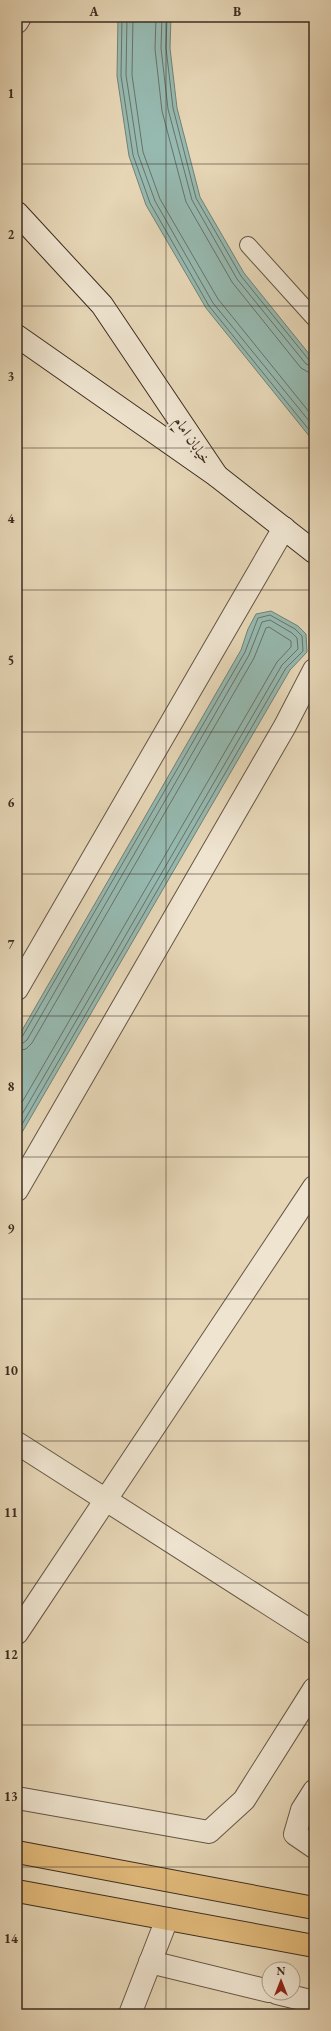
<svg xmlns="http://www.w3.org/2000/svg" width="331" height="2031" font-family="'EB Garamond',Amiri,serif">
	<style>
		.water { fill: #96b9b0; stroke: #728176 }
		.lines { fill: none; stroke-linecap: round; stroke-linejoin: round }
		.shore { stroke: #697268; stroke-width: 1 }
		.service-casing { stroke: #665646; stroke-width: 18 }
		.minor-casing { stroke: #665646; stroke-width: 24 }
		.secondary-casing { stroke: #3c2c20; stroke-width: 24 }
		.trunk-casing { stroke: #3c2c20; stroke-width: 24 }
		.service { stroke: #efe4d0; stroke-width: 16 }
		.minor { stroke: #efe4d0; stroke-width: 22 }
		.secondary { stroke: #efe4d0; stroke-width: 22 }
		.trunk { stroke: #e3bb7b; stroke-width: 22 }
		.grid { fill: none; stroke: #3c2c20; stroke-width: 1; stroke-opacity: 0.55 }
		.labels { text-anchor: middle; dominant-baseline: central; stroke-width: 4; stroke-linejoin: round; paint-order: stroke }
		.street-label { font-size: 15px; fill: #3c2c20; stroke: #efe4d0 }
		.neatline { fill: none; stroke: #3c2c20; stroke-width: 1.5 }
		.grid-label { font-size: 13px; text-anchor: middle; font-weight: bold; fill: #3c2c20 }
	</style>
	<rect width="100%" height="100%" fill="#e6d6b6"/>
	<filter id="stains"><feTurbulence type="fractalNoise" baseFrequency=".005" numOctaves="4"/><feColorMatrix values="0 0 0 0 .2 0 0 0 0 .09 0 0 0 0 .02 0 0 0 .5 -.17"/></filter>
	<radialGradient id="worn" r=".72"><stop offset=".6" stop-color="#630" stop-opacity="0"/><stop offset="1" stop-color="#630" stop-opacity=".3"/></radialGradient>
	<g class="water">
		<path d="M118 17H171L170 48 177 108 200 197 244 273 314 360V442L206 308 146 205 129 156 117 76Z"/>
		<path d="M271 611 298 626 306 634 307 652 290 670 17 1141V1039L241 650 248 629 256 614Z"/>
	</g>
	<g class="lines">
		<g class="shore">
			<path d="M122 17 121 76 133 155 150 203 209 306 314 436"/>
			<path d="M127 17 126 75 138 154 155 201 213 303 314 427"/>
			<path d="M133 17 132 75 143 152 160 199 218 299 314 418"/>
			<path d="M156 17 155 49 162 111 186 202 232 282 301 368 308 372 314 373"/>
			<path d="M162 17 161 48 168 109 192 200 237 279 306 364 314 367"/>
			<path d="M167 17 166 48 173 108 196 198 241 276 309 360 314 362"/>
			<path d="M17 1040 22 1037 245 652 258 618 270 615 295 629 302 636 303 651 286 668 17 1133"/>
			<path d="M17 1045 23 1043 27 1040 249 655 262 622 270 620 292 633 297 638 298 649 282 665 17 1123"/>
			<path d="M17 1051 26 1049 32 1043 254 658 266 628 269 627 291 641V647L277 662 17 1111"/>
		</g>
		<defs>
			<path id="service" d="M248 245 314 318"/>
			<g id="minor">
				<path d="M17 22 20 17"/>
				<path d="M17 989 284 528"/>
				<path d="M17 1190 285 726 314 670"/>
				<path d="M17 1443 314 1633"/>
				<path d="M17 1633 314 1187"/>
				<path d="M314 1791 302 1810 295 1834 314 1847"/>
				<path d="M17 1798 209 1832 244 1800 314 1689"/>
				<path d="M150 1962 269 1991"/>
				<path d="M277 1993 314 2002"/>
				<path d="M130 2014 167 1919"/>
			</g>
			<g id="secondary">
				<path d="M17 213 102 305 217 476 17 336"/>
				<path d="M217 476 314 552"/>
			</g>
			<g id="trunk">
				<path d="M17 1852 314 1908"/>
				<path d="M17 1891 314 1946"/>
			</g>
		</defs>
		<use href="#service" class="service-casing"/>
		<use href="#minor" class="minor-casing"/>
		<use href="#secondary" class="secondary-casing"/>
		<use href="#trunk" class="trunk-casing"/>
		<use href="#service" class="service"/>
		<use href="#minor" class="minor"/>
		<use href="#secondary" class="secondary"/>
		<use href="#trunk" class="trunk"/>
	</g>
	<path class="grid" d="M166 17V2014M17 164H314M17 306H314M17 448H314M17 590H314M17 732H314M17 874H314M17 1016H314M17 1157H314M17 1299H314M17 1441H314M17 1583H314M17 1725H314M17 1867H314"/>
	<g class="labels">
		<g class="street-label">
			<text transform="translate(193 440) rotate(56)">خیابان امام</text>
		</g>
	</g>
	<rect width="331" height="2031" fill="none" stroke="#e6d6b6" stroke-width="44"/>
	<g transform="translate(281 1981)"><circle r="19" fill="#efe4d0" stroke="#a79a8a"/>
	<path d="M0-3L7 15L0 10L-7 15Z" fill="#8f2418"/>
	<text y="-6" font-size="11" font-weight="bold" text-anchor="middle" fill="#3c2c20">N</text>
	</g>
	<rect x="22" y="22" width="287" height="1987" class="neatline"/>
	<g class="grid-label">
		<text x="94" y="16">A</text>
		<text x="237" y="16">B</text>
		<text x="11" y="98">1</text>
		<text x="11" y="239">2</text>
		<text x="11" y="381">3</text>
		<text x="11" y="523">4</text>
		<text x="11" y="665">5</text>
		<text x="11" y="807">6</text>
		<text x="11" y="949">7</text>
		<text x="11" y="1091">8</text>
		<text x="11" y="1233">9</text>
		<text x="11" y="1375">10</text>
		<text x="11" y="1517">11</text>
		<text x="11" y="1659">12</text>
		<text x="11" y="1801">13</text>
		<text x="11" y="1943">14</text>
	</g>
	<rect width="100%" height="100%" filter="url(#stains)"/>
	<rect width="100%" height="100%" fill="url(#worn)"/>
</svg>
